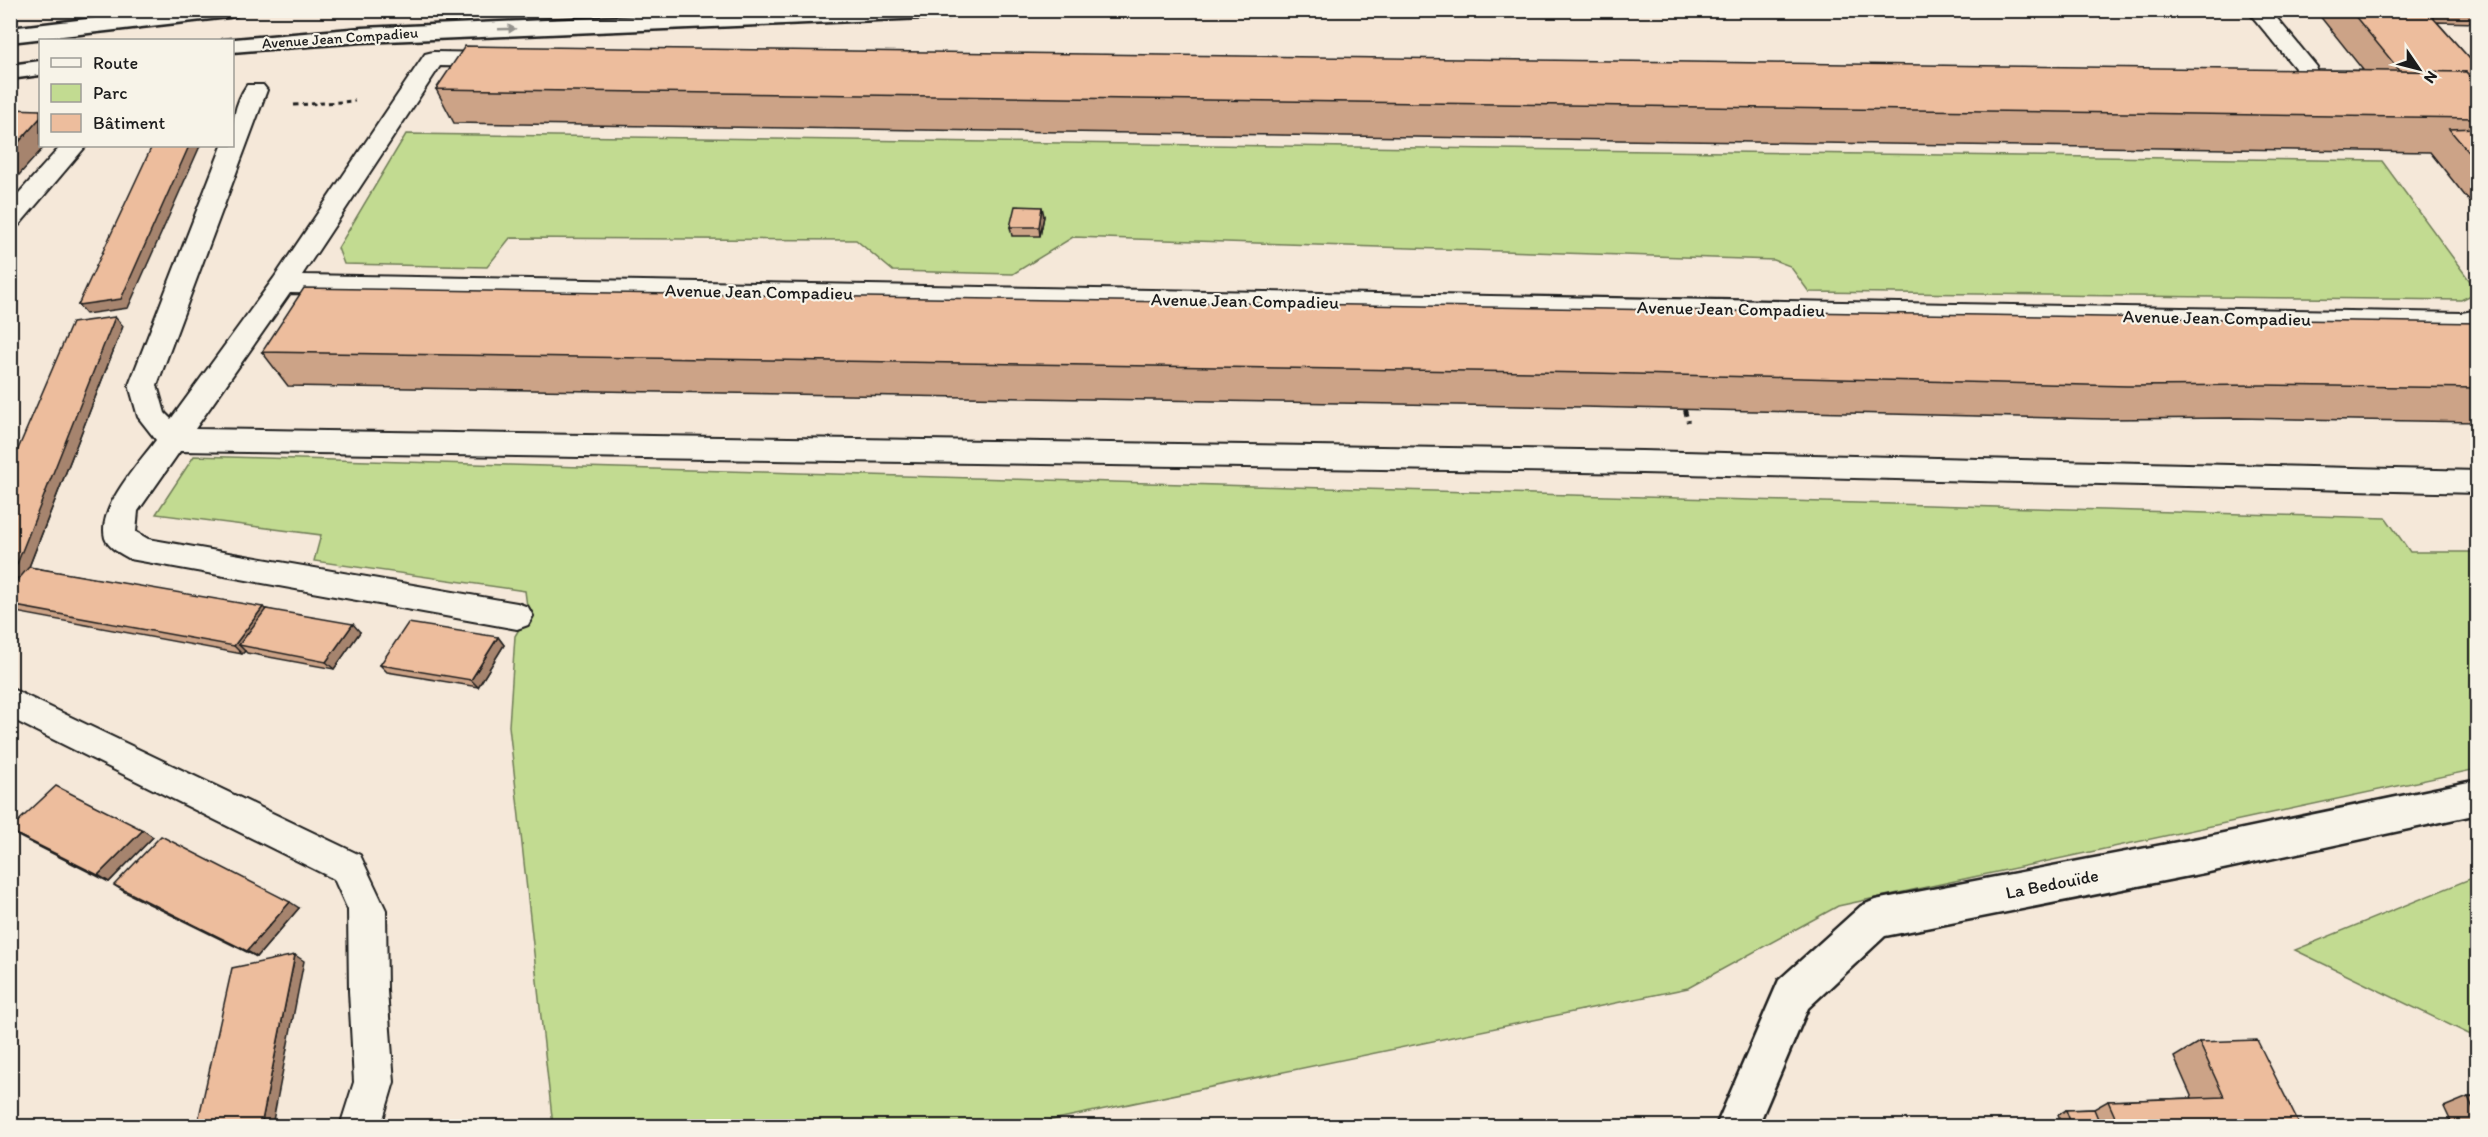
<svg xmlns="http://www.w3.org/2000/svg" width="2488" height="1137" font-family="Itim,sans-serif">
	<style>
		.green { fill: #c2db91; stroke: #6f7c56; stroke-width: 1.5 }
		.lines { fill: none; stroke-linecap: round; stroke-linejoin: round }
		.service-casing { stroke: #1c1c1c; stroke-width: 4 }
		.minor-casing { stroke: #1c1c1c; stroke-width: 5 }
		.path-far1 { stroke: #1c1c1c; stroke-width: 3; stroke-dasharray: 4.5 4; stroke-linecap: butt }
		.path { stroke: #1c1c1c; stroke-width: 4; stroke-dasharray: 6 4.5; stroke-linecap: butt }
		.service { fill: #f7f3e8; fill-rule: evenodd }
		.minor { fill: #f7f3e8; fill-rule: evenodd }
		.wall { fill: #cca387; stroke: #1c1c1c; stroke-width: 1.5 }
		.shaded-wall { fill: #a6846e; stroke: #1c1c1c; stroke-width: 1.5 }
		.building { fill: #edbd9d; stroke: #1c1c1c; stroke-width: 1.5 }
		.oneway { fill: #94928c }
		.labels { text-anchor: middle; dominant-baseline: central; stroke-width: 4.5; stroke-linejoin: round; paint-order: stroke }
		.far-street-label { font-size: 15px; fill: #1c1c1c; stroke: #f7f3e8 }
		.street-label { font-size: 18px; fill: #1c1c1c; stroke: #f7f3e8 }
	</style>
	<rect width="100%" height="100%" fill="#f5e8d9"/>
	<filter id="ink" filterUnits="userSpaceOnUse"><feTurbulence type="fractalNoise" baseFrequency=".0167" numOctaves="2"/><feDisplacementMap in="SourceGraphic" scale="12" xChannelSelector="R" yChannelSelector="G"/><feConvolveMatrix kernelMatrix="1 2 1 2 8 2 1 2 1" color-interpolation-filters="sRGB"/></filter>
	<g filter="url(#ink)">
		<g class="green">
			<path d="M406 134 2382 161 2478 292 2461 300 1809 292 1790 266 1774 260 1073 237 1013 274 893 271 856 240 510 238 487 267 344 264 338 248Z"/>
			<path d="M194 456 2386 518 2410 552H2477V769L1838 906 1688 988 1023 1126H553L509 726 515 636 528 614 525 591 314 561 321 535 156 514Z"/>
			<path d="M2477 876V1038L2295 950Z"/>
		</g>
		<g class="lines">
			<defs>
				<g id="service">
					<path d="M2247 10H2270L2317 67 2313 81 2287 90 2263 87 2259 82 2263 77 2284 76 2294 72 2295 68Z"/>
					<path d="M433 52 499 53 507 55 510 60 507 65 499 67 440 66 302 275 2462 313 2478 310V328L2462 331 290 293 195 429 1642 451 2478 471V493L1642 473 180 451 138 511 136 532 148 539 517 603 528 607 533 616 528 625 517 629 130 559C122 554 108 548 105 538 97 508 139 463 156 440L138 417 129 385 222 146H232C232 124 234 104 247 85H263L267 90 157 385 165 413 171 419 274 278 425 54Z"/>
					<path d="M61 146H86L19 225 10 227V203Z"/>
					<path d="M10 688 360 855 386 910 387 991 394 1082 381 1126H340L354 1082 349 991 348 910 334 879 10 718Z"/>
				</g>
				<g id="minor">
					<path d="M164 10H240L237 15 229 17 10 42V28Z"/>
					<path d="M775 10H959L956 15 948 17 362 42 232 52V40H223L362 28Z"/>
					<path d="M40 61V75L10 79V65Z"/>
					<path d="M2478 780V814L2209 872 1885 936 1808 1008 1758 1126H1716L1779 980 1861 906 1875 900 2209 836Z"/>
				</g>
			</defs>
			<use href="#service" class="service-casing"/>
			<use href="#minor" class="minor-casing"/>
			<path class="path-far1" d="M294 105 355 101"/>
			<path class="path" d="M1685 410 1688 422"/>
			<use href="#service" class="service"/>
			<use href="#minor" class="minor"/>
		</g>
		<g class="wall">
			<path d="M2315 10H2478V23L2437 22 2478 68V212L2430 152 454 123 436 89 2363 70Z"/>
			<path d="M1044 216 1040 236H1012L1010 227Z"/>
			<path d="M2478 323V422L2237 418 2103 419 1584 407 288 386 262 352Z"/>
			<path d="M123 326 29 567 266 609 360 632 334 669 247 653 245 651 242 654 10 611V589L20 578 10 579V468Z"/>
			<path d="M498 637 504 645 478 687 387 672 380 665Z"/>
			<path d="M143 830 153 837 109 882 20 837 10 831Z"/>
			<path d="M114 885 299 908 257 957 125 892Z"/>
			<path d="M2199 1042 2300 1126H2062L2058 1115 2066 1110 2094 1109 2108 1101 2192 1098 2174 1057Z"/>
			<path d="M2468 1097 2478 1098V1126H2453L2444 1107Z"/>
		</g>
		<g class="shaded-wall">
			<path d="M40 118V146H45L10 185V152Z"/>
			<path d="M189 146H200L128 308 86 314 78 305Z"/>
			<path d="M1042 207 1044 216 1040 236 1039 227Z"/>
			<path d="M10 289 15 294 10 300Z"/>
			<path d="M115 317 123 326 25 577 10 579V569Z"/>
			<path d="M263 607 271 615 239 645 245 651 242 654 234 646Z"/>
			<path d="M353 624 360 632 334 669 326 662Z"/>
			<path d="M498 637 504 645 478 687 471 680Z"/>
			<path d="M10 783 17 788 10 795Z"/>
			<path d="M143 830 153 837 109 882 98 875Z"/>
			<path d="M290 902 299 908 257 957 247 951Z"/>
			<path d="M295 955 304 961 272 1126H261Z"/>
		</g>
		<g class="building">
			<path d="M2350 10H2426L2478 68V85L2466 72 2400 71Z"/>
			<path d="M465 46 2466 72 2478 85V118L436 89Z"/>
			<path d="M10 109 40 110V118L10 152Z"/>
			<path d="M2478 128V163L2449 129Z"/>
			<path d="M152 146H189L121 299 78 305Z"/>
			<path d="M1015 206 1042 207 1039 227H1010Z"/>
			<path d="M304 288 2478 323V388L2265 385 2127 386 1594 373 262 352Z"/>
			<path d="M115 317 15 569H10V468L72 323Z"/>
			<path d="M29 567 263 607 234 646 10 605V589Z"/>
			<path d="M266 609 353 624 326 662 239 645Z"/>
			<path d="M408 623 498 637 471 680 380 665Z"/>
			<path d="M56 786 143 830 98 875 10 831V829Z"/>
			<path d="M161 836 290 902 247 951 114 885Z"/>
			<path d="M295 955 261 1126H197L232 968Z"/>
			<path d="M2257 1040 2300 1126H2119L2108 1101 2224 1097 2199 1042Z"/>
			<path d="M2468 1097 2478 1098V1119Z"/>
			<path d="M2094 1109 2101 1126H2072L2066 1110Z"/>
		</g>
		<defs><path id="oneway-solid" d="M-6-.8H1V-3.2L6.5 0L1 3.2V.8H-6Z" transform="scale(1.5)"/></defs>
		<use class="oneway" href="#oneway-solid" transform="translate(507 29) rotate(-2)"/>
	</g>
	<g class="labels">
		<g class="far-street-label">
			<text transform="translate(340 38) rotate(-4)">Avenue Jean Compadieu</text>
		</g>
		<g class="street-label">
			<text transform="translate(759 292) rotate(1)">Avenue Jean Compadieu</text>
			<text transform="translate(1245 301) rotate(1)">Avenue Jean Compadieu</text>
			<text transform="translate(1731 309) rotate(1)">Avenue Jean Compadieu</text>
			<text transform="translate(2217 318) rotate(1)">Avenue Jean Compadieu</text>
			<text transform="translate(2052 884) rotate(-11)">La Bedouïde</text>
		</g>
	</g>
	<rect width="2488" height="1137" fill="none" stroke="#f7f3e8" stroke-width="36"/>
	<rect x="18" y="18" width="2452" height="1101" fill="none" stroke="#1c1c1c" stroke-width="2" filter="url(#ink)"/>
	<rect x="39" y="39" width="195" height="108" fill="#f7f3e8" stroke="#9f9d96" stroke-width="1.5"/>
	<rect x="51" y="58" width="30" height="9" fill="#f7f3e8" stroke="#9f9d96" stroke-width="1.5"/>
	<text x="93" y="69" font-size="18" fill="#1c1c1c">Route</text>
	<rect x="51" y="84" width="30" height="18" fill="#c2db91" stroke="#9f9d96" stroke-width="1.5"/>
	<text x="93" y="99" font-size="18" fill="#1c1c1c">Parc</text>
	<rect x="51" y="114" width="30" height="18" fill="#edbd9d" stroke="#9f9d96" stroke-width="1.5"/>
	<text x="93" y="129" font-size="18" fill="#1c1c1c">Bâtiment</text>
	<g transform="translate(2419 69) rotate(125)" stroke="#f7f3e8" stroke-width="4.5" paint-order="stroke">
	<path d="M0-4.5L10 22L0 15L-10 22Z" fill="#1c1c1c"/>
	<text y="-9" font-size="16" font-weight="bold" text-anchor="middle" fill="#1c1c1c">N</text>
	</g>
</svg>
